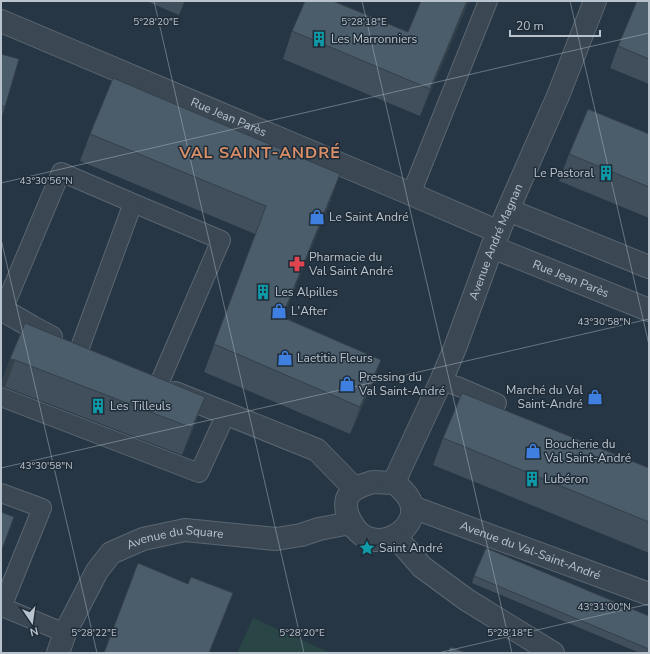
<svg xmlns="http://www.w3.org/2000/svg" width="650" height="654" font-family="'Nunito Sans',sans-serif">
	<style>
		.green { fill: #294545 }
		.lines { fill: none; stroke-linecap: round; stroke-linejoin: round }
		.lane-casing { stroke: #5a6671; stroke-width: 20 }
		.street-casing { stroke: #5a6671; stroke-width: 24 }
		.lane { stroke: #3b4854; stroke-width: 18 }
		.street { stroke: #3b4854; stroke-width: 22 }
		.wall { fill: #404f5b }
		.shaded-wall { fill: #34404a }
		.building { fill: #4b5c6a; stroke: #34404a }
		.ticks { fill: none; stroke: #b9c3cd; stroke-width: 1; stroke-opacity: 0.45 }
		.labels { text-anchor: middle; dominant-baseline: central; stroke-width: 3; stroke-linejoin: round; paint-order: stroke }
		.poi-label { font-size: 12px; fill: #b9c3cd; stroke: #202d39; text-anchor: start }
		.street-label { font-size: 12px; fill: #b9c3cd; stroke: #202d39 }
		.district-label { font-size: 16px; font-weight: bold; letter-spacing: 1px; fill: #d98f68; stroke: #202d39 }
		.ticks-label { font-size: 10px; text-anchor: middle; fill: #b9c3cd; stroke: #202d39; stroke-width: 3; stroke-linejoin: round; paint-order: stroke }
	</style>
	<rect width="100%" height="100%" fill="#273644"/>
	<path class="green" d="M253 618 331 653H237Z"/>
	<g class="lines">
		<defs>
			<g id="lane">
				<path d="M411 194 488 1"/>
				<path d="M133 203 221 240 158 386"/>
				<path d="M3 310 61 172 133 203 79 350"/>
				<path d="M441 381 457 386 497 403"/>
				<path d="M1 397 199 473 226 414"/>
				<path d="M1 493 42 508 2 607 1 606"/>
				<path d="M2 607 65 633"/>
			</g>
			<g id="street">
				<path id="s1" d="M1 21 411 194 499 232"/>
				<path d="M508 210 649 267"/>
				<path id="s2" d="M492 247 649 310"/>
				<path d="M1 309 32 327 51 337"/>
				<path d="M175 393 317 450 355 489"/>
				<path d="M373 482 393 483 394 482C405 492 416 502 411 518 404 536 379 547 362 535 355 530 350 521 347 513 346 507 345 500 349 495 354 487 364 485 373 482Z"/>
				<path id="s3" d="M394 482 441 381 455 348 492 247 508 210 558 96 595 1"/>
				<path id="s4" d="M412 507 649 594"/>
				<path d="M395 536 422 567 467 600 553 653"/>
				<path id="s5" d="M58 653 65 633 97 571 111 553 143 539 185 530 276 539 301 535 319 529 345 524 352 525"/>
			</g>
		</defs>
		<use href="#lane" class="lane-casing"/>
		<use href="#street" class="street-casing"/>
		<use href="#lane" class="lane"/>
		<use href="#street" class="street"/>
	</g>
	<g class="wall">
		<path d="M146 1H185L179 15Z"/>
		<path d="M421 1H469L420 116 283 59 292 31 408 32Z"/>
		<path d="M649 1V84L610 68 618 46Z"/>
		<path d="M1 54 5 107 1 119Z"/>
		<path d="M90 134 340 174 330 202 283 317 381 360 371 387 350 434 204 372 255 234 80 161Z"/>
		<path d="M649 134V218L559 181 569 154Z"/>
		<path d="M25 323 195 424 182 455 5 387H1V384L10 359Z"/>
		<path d="M443 438 649 468V553L433 465Z"/>
		<path d="M474 576 649 616V653H640L472 583Z"/>
	</g>
	<g class="shaded-wall">
		<path d="M184 1H185L179 15Z"/>
		<path d="M467 1H469L420 116 430 89Z"/>
		<path d="M340 174 330 202 272 344 282 317Z"/>
		<path d="M10 359 15 360 5 387H1V384Z"/>
		<path d="M381 360 371 387 350 434 360 407Z"/>
		<path d="M205 397 195 424 182 455 192 428Z"/>
	</g>
	<g class="building">
		<path d="M305 1H333L408 32 421 1H467L430 89 292 31Z"/>
		<path d="M637 1H649V59L618 46Z"/>
		<path d="M1 54 19 59 5 107 1 105Z"/>
		<path d="M113 78 340 174 282 317 381 360 360 407 214 344 266 206 90 134Z"/>
		<path d="M588 109 649 134V187L569 154Z"/>
		<path d="M25 323 205 397 192 428 15 360 10 359Z"/>
		<path d="M462 393 649 468V522L443 438Z"/>
		<path d="M1 512 14 517 1 552Z"/>
		<path d="M486 548 649 616V649L474 576Z"/>
		<path d="M138 563 188 584 191 577 233 593 209 653H104Z"/>
		<path d="M450 647 467 653H448Z"/>
	</g>
	<path class="ticks" d="M154 1 304 653M362 1 512 653M570 1 649 345M1 183 649 33M1 239 97 653M1 468 649 319M438 653 649 604"/>
	<defs>
		<symbol id="building-bare" viewBox="-9 -9 18 18"><path d="M-4-6H4V6H1V3H-1V6H-4ZM-2.5-4.3h1.7v1.8h-1.7ZM.8-4.3h1.7v1.8H.8ZM-2.5-1h1.7V.8h-1.7ZM.8-1h1.7V.8H.8Z" fill="#0f9aa8" stroke="#202d39" stroke-width="2.5" paint-order="stroke"/></symbol>
		<symbol id="shop-bare" viewBox="-9 -9 18 18"><path d="M-5-2.5h2.3a2.7 3.5 0 0 1 5.4 0H5L5.5 6h-11ZM-1.5-2.5h3a1.5 2.3 0 0 0-3 0Z" fill="#3f7fe0" stroke="#202d39" stroke-width="2.5" paint-order="stroke"/></symbol>
		<symbol id="pharmacy-bare" viewBox="-9 -9 18 18"><path d="M-2-6h4v4h4v4h-4v4h-4v-4h-4v-4h4Z" fill="#e0444e" stroke="#202d39" stroke-width="2.5" paint-order="stroke"/></symbol>
		<symbol id="sight-bare" viewBox="-9 -9 18 18"><path d="M0-6L1.8-2.2L6-1.7L2.9 1.2L3.7 5.4L0 3.3L-3.7 5.4L-2.9 1.2L-6-1.7L-1.8-2.2Z" fill="#0f9aa8" stroke="#202d39" stroke-width="2.5" paint-order="stroke"/></symbol>
	</defs>
	<g fill-rule="evenodd">
		<use href="#building-bare" x="308" y="28" width="22" height="22"/>
		<use href="#building-bare" x="595" y="162" width="22" height="22"/>
		<use href="#shop-bare" x="306" y="206" width="22" height="22"/>
		<use href="#pharmacy-bare" x="286" y="253" width="22" height="22"/>
		<use href="#building-bare" x="252" y="281" width="22" height="22"/>
		<use href="#shop-bare" x="268" y="300" width="22" height="22"/>
		<use href="#shop-bare" x="274" y="347" width="22" height="22"/>
		<use href="#shop-bare" x="336" y="373" width="22" height="22"/>
		<use href="#shop-bare" x="584" y="386" width="22" height="22"/>
		<use href="#building-bare" x="87" y="395" width="22" height="22"/>
		<use href="#shop-bare" x="522" y="440" width="22" height="22"/>
		<use href="#building-bare" x="521" y="468" width="22" height="22"/>
		<use href="#sight-bare" x="356" y="537" width="22" height="22"/>
	</g>
	<g class="labels">
		<g class="poi-label">
			<text x="331" y="39">Les Marronniers</text>
			<text x="594" y="173" text-anchor="end">Le Pastoral</text>
			<text x="329" y="217">Le Saint André</text>
			<text x="309" y="257">Pharmacie du<tspan x="309" dy="14">Val Saint André</tspan></text>
			<text x="275" y="292">Les Alpilles</text>
			<text x="291" y="311">L'After</text>
			<text x="297" y="358">Laetitia Fleurs</text>
			<text x="359" y="377">Pressing du<tspan x="359" dy="14">Val Saint-André</tspan></text>
			<text x="583" y="390" text-anchor="end">Marché du Val<tspan x="583" dy="14">Saint-André</tspan></text>
			<text x="110" y="406">Les Tilleuls</text>
			<text x="545" y="444">Boucherie du<tspan x="545" dy="14">Val Saint-André</tspan></text>
			<text x="544" y="479">Lubéron</text>
			<text x="379" y="548">Saint André</text>
		</g>
		<g class="street-label">
			<text stroke="none"><textPath href="#s1" startOffset="247">Rue Jean Parès</textPath></text>
			<text stroke="none"><textPath href="#s3" startOffset="261">Avenue André Magnan</textPath></text>
			<text stroke="none"><textPath href="#s2" startOffset="85">Rue Jean Parès</textPath></text>
			<text stroke="none"><textPath href="#s5" startOffset="181">Avenue du Square</textPath></text>
			<text stroke="none"><textPath href="#s4" startOffset="126">Avenue du Val-Saint-André</textPath></text>
		</g>
		<g class="district-label">
			<text x="260" y="153">VAL SAINT-ANDRÉ</text>
		</g>
	</g>
	<g class="ticks-label">
		<text x="156" y="25">5°28'20"E</text>
		<text x="364" y="25">5°28'18"E</text>
		<text x="46" y="184">43°30'56"N</text>
		<text x="604" y="325">43°30'58"N</text>
		<text x="46" y="469">43°30'58"N</text>
		<text x="604" y="610">43°31'00"N</text>
		<text x="94" y="636">5°28'22"E</text>
		<text x="302" y="636">5°28'20"E</text>
		<text x="510" y="636">5°28'18"E</text>
	</g>
	<rect width="650" height="654" fill="none" stroke="#b9c3cd" stroke-width="4"/>
	<g transform="translate(32 622) rotate(167)" stroke="#202d39" stroke-width="3" paint-order="stroke">
	<path d="M0-3L7 15L0 10L-7 15Z" fill="#b9c3cd"/>
	<text y="-6" font-size="11" font-weight="bold" text-anchor="middle" fill="#b9c3cd">N</text>
	</g>
	<path d="M510 30v6h90v-6" fill="none" stroke="#b9c3cd" stroke-width="2"/>
	<text x="516" y="30" font-size="12" fill="#b9c3cd" stroke="#202d39" stroke-width="3" paint-order="stroke">20 m</text>
</svg>
